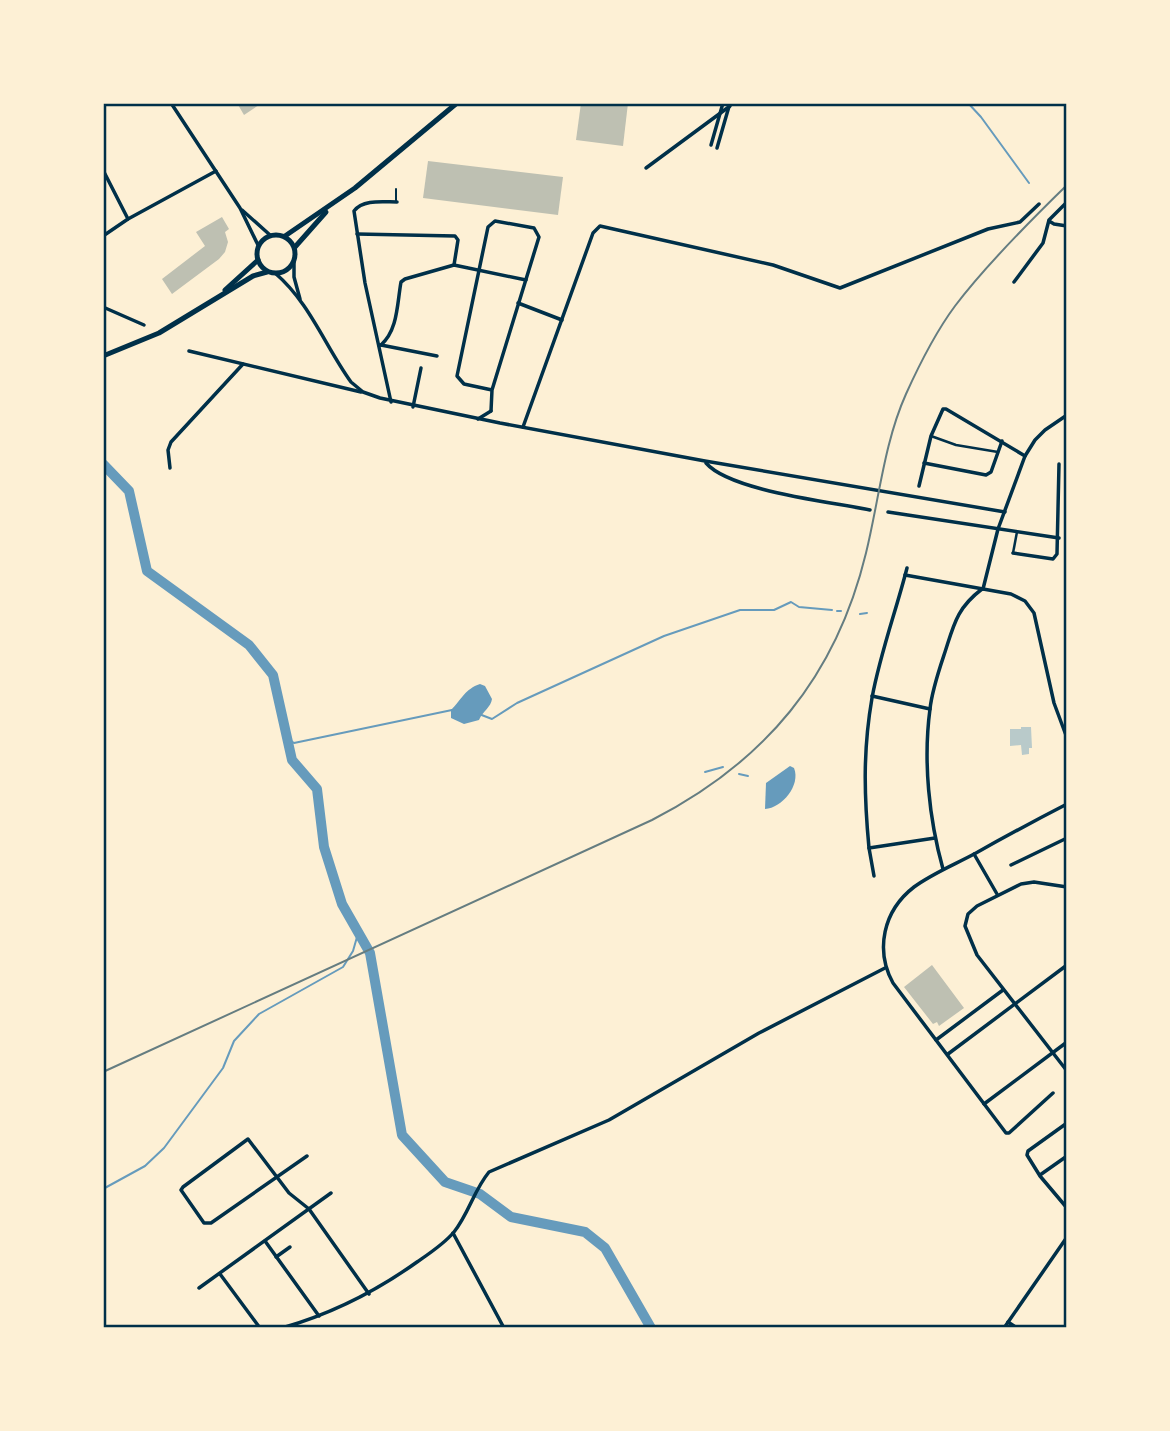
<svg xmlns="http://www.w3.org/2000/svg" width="1170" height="1431" font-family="Commissioner,sans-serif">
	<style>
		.green { fill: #b9caca }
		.water { fill: #669bbc }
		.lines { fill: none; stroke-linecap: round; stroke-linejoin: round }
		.stream { stroke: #669bbc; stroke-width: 2 }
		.river { stroke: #669bbc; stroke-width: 10 }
		.building { fill: #bec0b2 }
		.service { stroke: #003049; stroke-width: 2 }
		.pedestrian { stroke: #003049; stroke-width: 2.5 }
		.minor { stroke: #003049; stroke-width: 3.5 }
		.primary { stroke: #003049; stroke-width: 5 }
		.rail { stroke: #657d81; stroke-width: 2 }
		.neatline { fill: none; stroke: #003049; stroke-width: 2.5 }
	</style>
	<rect width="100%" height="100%" fill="#fdf0d5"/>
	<path class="green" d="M1021 727H1031L1032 748H1029V754L1022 755 1021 745 1010 746V729H1021Z"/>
	<g class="water">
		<path d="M480 684 485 686 492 699C491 707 483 711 479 720L464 724 451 718V710C462 699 465 689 480 684Z"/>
		<path d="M790 766 794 768C801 785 782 808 765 809L766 783Z"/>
	</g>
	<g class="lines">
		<g class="stream">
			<path d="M968 103 981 117 1029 183"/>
			<path d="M837 611H841"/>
			<path d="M860 614 867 613"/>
			<path d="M479 714 492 719 517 703 664 636 740 610H774L791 602 799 607 832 610"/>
			<path d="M287 738 294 743 452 710"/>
			<path d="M705 772 723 767"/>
			<path d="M739 774 748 776"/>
			<path d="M103 1189 145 1166 164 1148 223 1068 234 1041 259 1014 343 967 353 951 359 930"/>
		</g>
		<path class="river" d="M103 464 129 491 147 571 249 645 273 675 292 760 317 789 324 847 342 904 370 953 402 1135 445 1182 480 1194 511 1217 585 1232 605 1248 651 1328"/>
	</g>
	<g class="building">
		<path d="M237 103H262L244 115Z"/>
		<path d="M581 103H628L623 146 576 140Z"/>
		<path d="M428 161 563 177 558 215 423 198Z"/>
		<path d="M222 217 229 229 225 232 228 242 225 252 219 259 172 294 162 279 205 246 196 232Z"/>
		<path d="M932 965 964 1008 939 1026 937 1022 933 1024 904 987Z"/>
	</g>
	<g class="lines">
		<path class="service" d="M396 189V201"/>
		<g class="pedestrian">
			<path d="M931 436 956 445 998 452"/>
			<path d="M1013 553 1017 532"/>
		</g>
		<g class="minor">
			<path d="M171 103 240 208 258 245"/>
			<path d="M711 145 723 103"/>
			<path d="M717 148 730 103"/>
			<path d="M646 168 730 106"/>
			<path d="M103 170 128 219"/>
			<path d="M242 210 270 235"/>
			<path d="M1049 221 1054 224 1067 226"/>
			<path d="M357 234 455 236 458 240 454 265"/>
			<path d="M103 236 128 219 216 171"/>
			<path d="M294 262V277L300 299"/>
			<path d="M275 273C310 303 325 346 351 382L363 392 380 398 500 423 705 461 1005 512"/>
			<path d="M1014 282 1043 243 1049 220 1067 202"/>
			<path d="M518 303 562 320"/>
			<path d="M103 307 144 325"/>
			<path d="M381 345C398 330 397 304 401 282L405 279 454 265 526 280"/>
			<path d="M381 345 437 356"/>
			<path d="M189 351 361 392"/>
			<path d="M391 402 365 283 354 211C363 199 383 202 397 202"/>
			<path d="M413 407 421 368"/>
			<path d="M491 411 492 390 539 237 534 228 495 221 488 227 457 376 464 384 492 390"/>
			<path d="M478 419 491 411"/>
			<path d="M523 427 593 233 600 226 773 265 840 288 988 229 1020 222 1039 204"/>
			<path d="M706 463C730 491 832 502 870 510"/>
			<path d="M924 463 986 475 991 472 1002 441"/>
			<path d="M170 468 168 450 171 442 243 364"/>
			<path d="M919 486 931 436 943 409H946L1025 456"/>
			<path d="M888 512 1059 538"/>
			<path d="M1013 553 1053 559 1057 554 1059 464"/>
			<path d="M907 568C896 611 880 654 872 698 863 750 864 795 869 848L935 838"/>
			<path d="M905 575 1011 594 1025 601 1034 613 1054 703 1067 738"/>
			<path d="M983 589 998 529 1025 456 1035 440 1045 430 1067 415"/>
			<path d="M872 696 930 709"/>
			<path d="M869 848 874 876"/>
			<path d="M974 854 997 894"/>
			<path d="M1011 865 1067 838"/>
			<path d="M943 869C929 819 923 761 930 709 932 690 939 670 945 652 954 624 957 608 982 589"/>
			<path d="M1067 887 1034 882 1021 884 977 906 968 914 965 926 977 955 1067 1071"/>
			<path d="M936 1040 1003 990"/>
			<path d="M948 1054 1067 965"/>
			<path d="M1053 1093 1009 1133H1006L893 983C875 950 883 911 914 887 933 873 956 864 976 853 1006 836 1036 820 1067 804"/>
			<path d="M984 1104 1067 1042"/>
			<path d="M1067 1123 1028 1151 1027 1155 1040 1176 1067 1208"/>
			<path d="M307 1156 211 1223H204L181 1190 183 1187 248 1139 289 1193 309 1209 369 1294"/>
			<path d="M1040 1175 1067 1156"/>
			<path d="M453 1233 504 1328"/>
			<path d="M265 1241 319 1316"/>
			<path d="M276 1257 290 1247"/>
			<path d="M220 1274 260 1328"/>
			<path d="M199 1288 331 1193"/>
			<path d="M1008 1322 1017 1328"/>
			<path d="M282 1328C331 1314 375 1292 417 1262 430 1253 444 1244 454 1232 469 1213 474 1190 489 1172L609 1120 759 1033 885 968"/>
			<path d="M1004 1328 1067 1237"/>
		</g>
		<g class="primary">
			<circle cx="276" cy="254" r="19"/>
			<path d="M285 236 355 188 457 103"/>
			<path d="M295 247 326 212"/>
			<path d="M225 290 258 260"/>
			<path d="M103 356 159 333 253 276 267 272"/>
		</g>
		<path class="rail" d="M103 1072 652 820C765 762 836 677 866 553 879 500 884 443 906 394 920 363 935 333 955 306 986 265 1030 221 1067 185"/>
	</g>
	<rect width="1170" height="1431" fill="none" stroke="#fdf0d5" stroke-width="210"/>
	<rect x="105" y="105" width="960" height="1221" class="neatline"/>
</svg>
